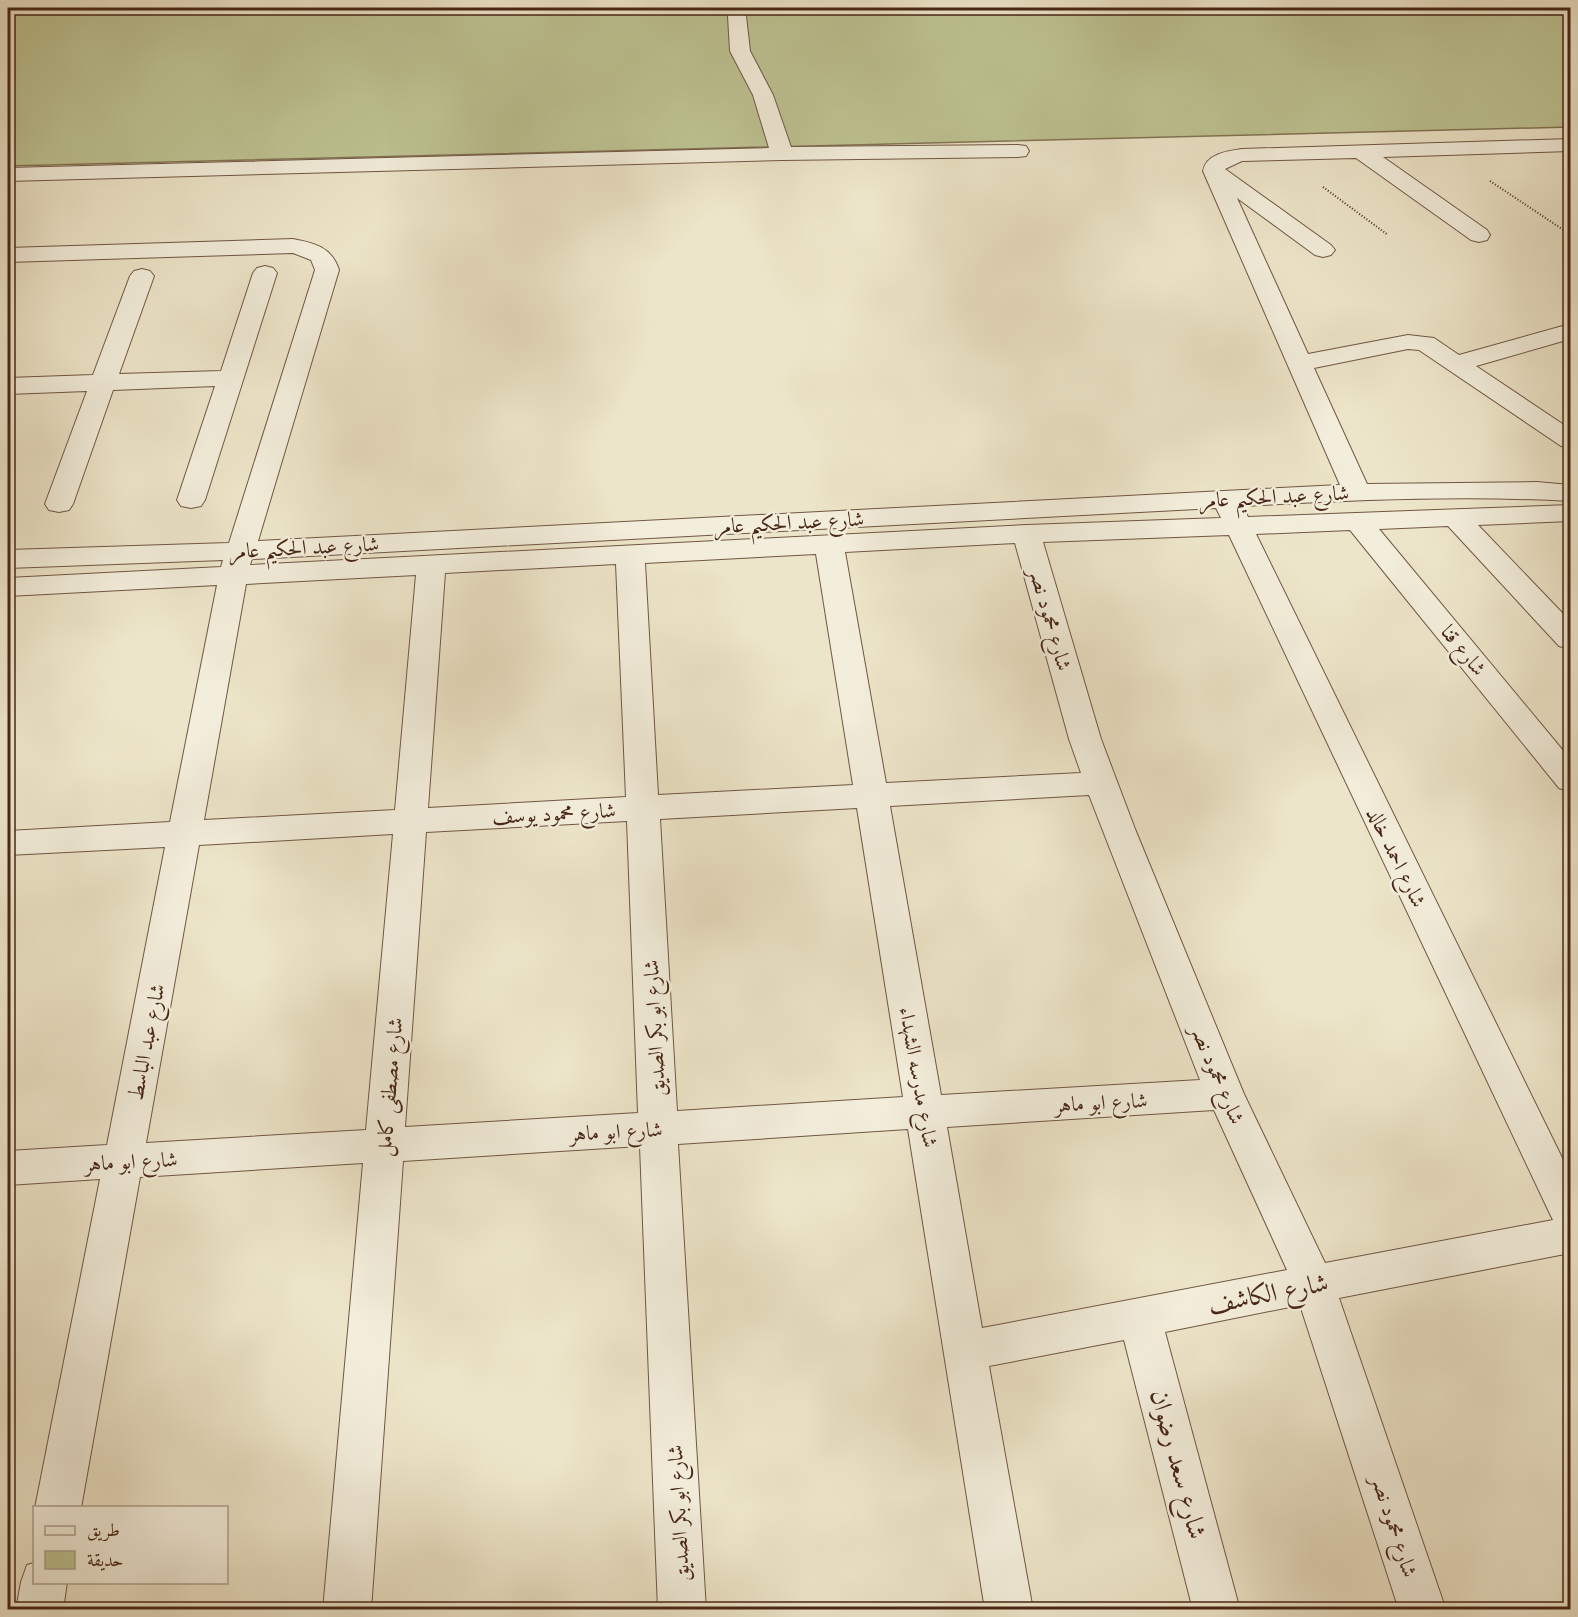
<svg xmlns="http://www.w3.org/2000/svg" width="1578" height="1617" font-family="'Libre Caslon Text',Amiri,serif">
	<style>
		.green { fill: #bec393; stroke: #837454; stroke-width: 1.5 }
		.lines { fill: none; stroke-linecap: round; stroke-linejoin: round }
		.minor-casing { stroke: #715643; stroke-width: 2 }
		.path { stroke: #482616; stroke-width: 2; stroke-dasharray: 1 2; stroke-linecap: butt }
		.minor { fill: #f3eedc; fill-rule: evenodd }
		.labels { text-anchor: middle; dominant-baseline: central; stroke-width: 4.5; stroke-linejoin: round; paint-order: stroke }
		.street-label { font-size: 21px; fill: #482616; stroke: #f3eedc }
		.near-street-label { font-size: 26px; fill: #482616; stroke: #f3eedc }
	</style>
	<rect width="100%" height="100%" fill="#ede5c9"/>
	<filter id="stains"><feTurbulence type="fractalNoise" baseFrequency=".00333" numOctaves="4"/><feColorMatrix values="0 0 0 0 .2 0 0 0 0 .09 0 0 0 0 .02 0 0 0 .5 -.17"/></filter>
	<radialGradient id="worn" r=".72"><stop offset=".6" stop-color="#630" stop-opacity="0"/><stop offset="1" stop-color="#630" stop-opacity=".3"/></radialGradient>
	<path class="green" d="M8 8H1570V127L8 166Z"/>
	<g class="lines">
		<defs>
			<g id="minor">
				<path d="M723 8H741L746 16 750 51 773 95 791 147 1018 145 1026 146 1029 151 1026 156 1018 157 782 160 8 181V168L769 148 753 95 730 51 728 16Z"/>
				<path d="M1570 139V151L1383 157 1487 230 1490 235 1487 240 1479 242 1471 240 1356 158 1242 161 1225 169 1331 245 1335 250 1331 255 1323 257 1315 255 1237 198 1308 354 1408 335 1434 338 1459 355 1570 324V339L1476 366 1570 429V448L1561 446 1419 350 1408 349 1314 368 1367 484 1537 482 1570 485V501C1462 495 1352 500 1243 506L1248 517 1570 505V521L1478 525 1570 621V649L1559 646 1448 526 1379 529 1570 759V792L1559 788 1350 530 1256 534 1570 1174V1253L1339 1298 1446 1610H1399L1300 1305 1165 1332 1240 1610H1193L1124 1340 989 1366 1033 1610H985L908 1129 678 1144 706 1610H658L640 1146 403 1161 371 1610H323L363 1163 140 1177 81 1508H35L100 1179 8 1185V1151L107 1145 165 847 8 855V831L170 822 217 585 8 596V578L221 567 223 560 8 568V550L229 543 315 270 311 260 293 253 8 262V248L293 239C314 243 332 247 339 270L258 541 1340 485 1203 171C1206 154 1227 151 1242 149ZM1216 508 1221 518 1027 525 250 565 252 559ZM1229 535 1550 1214 1553 1220 1325 1263 1244 1094 1135 829 1101 739 1043 542ZM1015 543 1069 739 1081 773 886 783 845 552ZM816 554 853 785 658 795 645 563ZM616 564 626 797 428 808 445 573ZM416 575 395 810 204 820 246 584ZM1089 795 1200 1080 941 1095 890 806ZM857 808 903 1097 677 1111 660 819ZM627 821 638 1113 405 1127 426 832ZM393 834 366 1130 146 1143 199 845ZM1214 1110 1287 1270 982 1328 947 1127Z"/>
				<path d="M265 266 273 268 277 273 205 500 201 506 191 508 181 506 177 500 215 386 113 390 73 504 69 510 59 512 49 510 45 504 87 391 8 394V378L93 375 130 276 134 271 142 269 150 271 154 276 119 374 221 371 253 273 257 268Z"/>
				<path d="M34 1563V1582H67L63 1610H16L21 1582 27 1565Z"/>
			</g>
		</defs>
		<use href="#minor" class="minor-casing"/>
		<g class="path">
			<path d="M1490 181 1565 231"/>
			<path d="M1323 187 1388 235"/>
		</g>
		<use href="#minor" class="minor"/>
	</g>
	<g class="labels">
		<g class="street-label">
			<text transform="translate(1274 496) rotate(-3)">شارع عبد الحكيم عامر</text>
			<text transform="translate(789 522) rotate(-3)">شارع عبد الحكيم عامر</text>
			<text transform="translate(304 547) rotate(-3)">شارع عبد الحكيم عامر</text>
			<text transform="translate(1051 619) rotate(74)">شارع محمود نصر</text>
			<text transform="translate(1464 650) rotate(51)">شارع قنا</text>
			<text transform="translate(554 813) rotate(-3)">شارع محمود يوسف</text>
			<text transform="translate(1397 857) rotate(64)">شارع احمد خالد</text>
			<text transform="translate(654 1028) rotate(-93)">شارع ابو بكر الصديق</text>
			<text transform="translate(146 1042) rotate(-79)">شارع عبد الباسط</text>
			<text transform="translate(1218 1074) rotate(67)">شارع محمود نصر</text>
			<text transform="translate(919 1077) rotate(80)">شارع مدرسه الشهداء</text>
			<text transform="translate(389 1087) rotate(-85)">شارع مصطفى كامل</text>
			<text transform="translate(1101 1102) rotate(-3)">شارع ابو ماهر</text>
			<text transform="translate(616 1131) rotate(-3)">شارع ابو ماهر</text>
			<text transform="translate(131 1161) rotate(-3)">شارع ابو ماهر</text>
			<text transform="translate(678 1513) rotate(-93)">شارع ابو بكر الصديق</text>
			<text transform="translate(1395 1526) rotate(72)">شارع محمود نصر</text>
		</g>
		<g class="near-street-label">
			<text transform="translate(1268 1293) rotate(-11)">شارع الكاشف</text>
			<text transform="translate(1179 1464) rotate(75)">شارع سعد رضوان</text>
		</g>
	</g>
	<rect width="1578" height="1617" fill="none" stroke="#ede5c9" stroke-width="30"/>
	<rect x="9" y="9" width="1560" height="1599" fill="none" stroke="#482616" stroke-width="3"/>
	<rect x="15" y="15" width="1548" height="1587" fill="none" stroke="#482616" stroke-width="1.5"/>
	<rect x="33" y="1506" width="195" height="78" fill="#f3eedc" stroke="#af9e8d" stroke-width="1.5"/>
	<rect x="45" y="1526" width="30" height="9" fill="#f3eedc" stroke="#af9e8d" stroke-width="1.5"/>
	<text x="87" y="1536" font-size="18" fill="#482616">طريق</text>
	<rect x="45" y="1551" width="30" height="18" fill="#bec393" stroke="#af9e8d" stroke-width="1.5"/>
	<text x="87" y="1566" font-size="18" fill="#482616">حديقة</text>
	<rect width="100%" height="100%" filter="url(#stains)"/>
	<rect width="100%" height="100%" fill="url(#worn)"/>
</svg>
